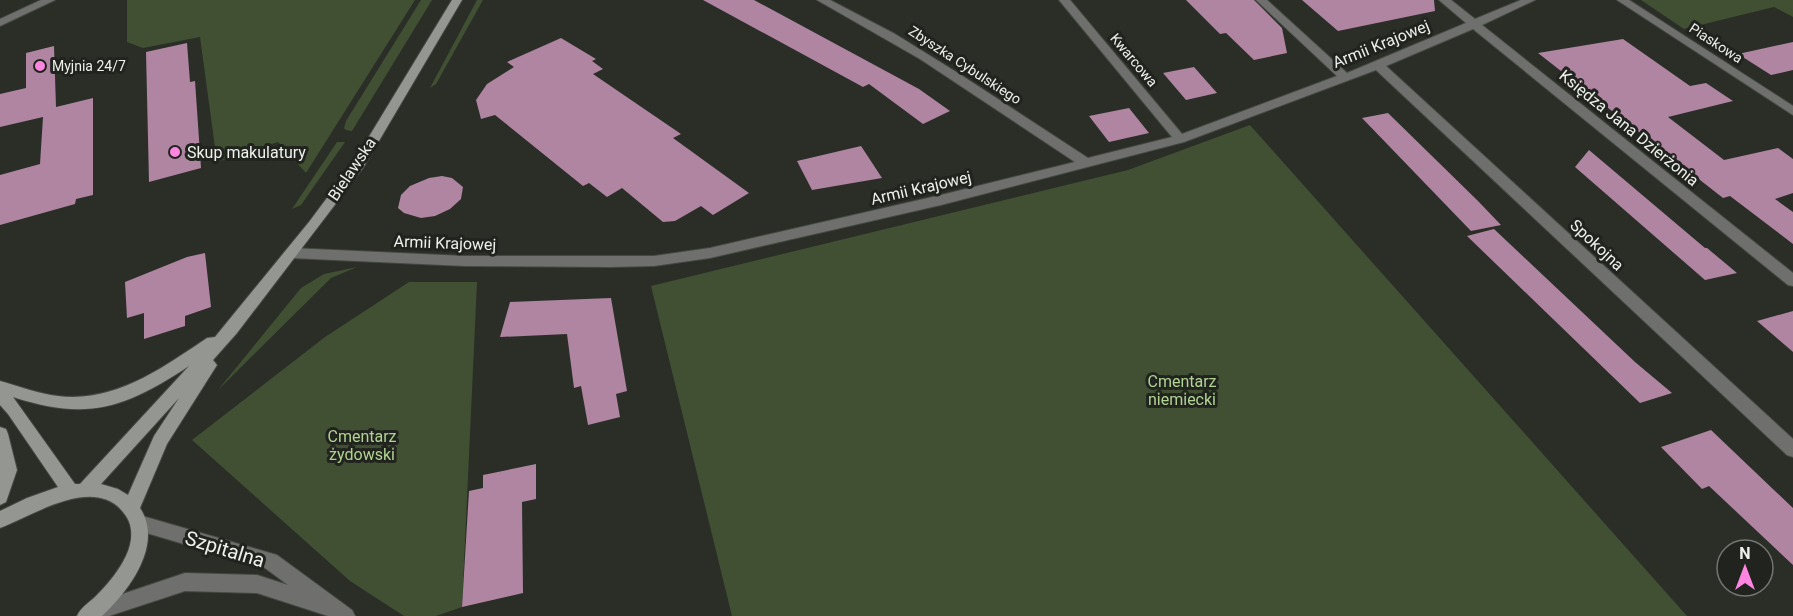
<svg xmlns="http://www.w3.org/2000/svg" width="1793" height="616" font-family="Roboto,sans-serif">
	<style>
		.green { fill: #415033 }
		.building { fill: #af85a2 }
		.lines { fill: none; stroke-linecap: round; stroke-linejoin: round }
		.street-casing { stroke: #454943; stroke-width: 2 }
		.secondary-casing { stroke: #454943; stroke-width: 2 }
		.street { fill: #6f706d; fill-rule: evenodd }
		.secondary { fill: #949791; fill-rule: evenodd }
		.poi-dot { fill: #fe86e0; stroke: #21241e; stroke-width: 2 }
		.labels { text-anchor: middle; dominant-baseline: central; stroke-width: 6; stroke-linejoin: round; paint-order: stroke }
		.far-street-label { font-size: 14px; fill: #eef0ec; stroke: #21241e }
		.far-poi-label { font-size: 14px; fill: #eef0ec; stroke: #21241e; text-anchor: start }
		.street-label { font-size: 16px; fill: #eef0ec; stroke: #21241e }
		.poi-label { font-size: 16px; fill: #eef0ec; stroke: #21241e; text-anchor: start }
		.park-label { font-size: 16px; fill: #b1d391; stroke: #21241e }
		.near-street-label { font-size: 20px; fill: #eef0ec; stroke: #21241e }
	</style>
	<rect width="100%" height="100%" fill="#2a2e27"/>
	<g class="green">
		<path d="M127 0H415L306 173 278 142 217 162 200 37 143 48 127 42Z"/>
		<path d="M421 0H432L352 131 346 130 344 128 346 121Z"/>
		<path d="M477 0H483L436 84 430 88Z"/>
		<path d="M1641 0H1793V17L1774 7 1684 29Z"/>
		<path d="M1250 125 1687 616H732L651 286 1128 170Z"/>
		<path d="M337 142H345L301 205 292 209Z"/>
		<path d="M357 267 331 278 218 390 301 288 324 274Z"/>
		<path d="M409 282H477L462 607 436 616H404L350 581 192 440 325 337Z"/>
	</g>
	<g class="building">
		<path d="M703 0H754L919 89 950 111 923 124 869 84 863 87Z"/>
		<path d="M1186 0H1254L1282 28 1287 53 1254 60 1226 33 1220 34Z"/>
		<path d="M1302 0H1434L1435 11 1338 31Z"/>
		<path d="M561 38 596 59 592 61 603 69 593 74 681 134 673 138 749 193 713 215 701 206 675 221 663 222 622 188 607 197 589 183 583 186 495 115 481 119 476 100 487 84 514 67 507 62Z"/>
		<path d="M1623 39 1690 86 1706 83 1733 101 1668 117 1724 160 1778 148 1793 159V193L1775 199 1793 212V244L1730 196 1723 198 1538 53Z"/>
		<path d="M1793 42V70L1771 75 1738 54Z"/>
		<path d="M187 43 190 82 195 81 201 168 149 182 146 52Z"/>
		<path d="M54 46 56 107 93 98V195L76 199 75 204 0 225V175L40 164 43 117 0 127V94L26 88V53Z"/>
		<path d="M1194 67 1217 93 1186 100 1163 73Z"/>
		<path d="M1129 108 1149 133 1109 142 1089 116Z"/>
		<path d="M1388 113 1478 201 1501 225 1471 231 1362 118Z"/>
		<path d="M861 146 882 178 812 190 797 161Z"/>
		<path d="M1589 150 1705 248H1707L1737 273 1705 280 1575 167Z"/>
		<path d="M442 176 452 178 463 187 461 199 450 209 435 216 421 218 404 213 398 208 401 195 410 186 429 178Z"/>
		<path d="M1494 229 1635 362 1672 393 1640 403 1467 236Z"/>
		<path d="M205 253 211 307 185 316V326L144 339V313L127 318 125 282 187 257Z"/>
		<path d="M611 298 627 391 616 394 620 417 588 425 581 386 574 388 567 334 500 337 510 302Z"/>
		<path d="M1793 311V352L1757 321Z"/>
		<path d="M1711 430 1793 508V565L1709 486 1702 489 1661 447Z"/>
		<path d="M536 464V499L522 502 523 593 462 607 469 491 483 488V475Z"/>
	</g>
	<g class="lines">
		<defs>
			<g id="street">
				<path d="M41 0H55L0 26V19Z"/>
				<path d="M817 0H830L895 34 961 75 1088 158 1172 137 1059 0H1070L1182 134 1337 76 1256 0H1267L1347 73 1466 23 1439 0H1451L1475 19 1521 0H1535L1482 25 1793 273V286L1788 285 1473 29 1386 66 1793 439V457L1787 455 1376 70 1184 142 941 205 710 258 654 266 611 267 465 266 291 258 284 253 291 248 465 256H654L710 248 941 195 1075 162 920 59Z"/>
				<path d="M1617 0H1629L1793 106V115Z"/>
				<path d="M139 515 277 555 352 610 355 616H328L257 593 185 591 109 616H86L84 612 87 606 185 573 257 575 288 585 265 568 133 529 130 523 133 517Z"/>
			</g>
			<g id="secondary">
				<path d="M452 0H462L363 168 237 333 213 360 217 365 167 444 140 508C164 544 129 591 102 616H77C81 607 89 603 96 596 107 585 119 571 126 556 132 543 134 528 126 516 97 472 33 516 0 528V511L27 498 58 487 8 414 0 405V381C19 386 39 394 58 396 115 403 162 368 207 338L215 337 309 222 353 163ZM189 366 80 484H75L13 397C87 421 124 409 189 366ZM179 398 154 436 128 495 118 489 101 484Z"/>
				<path d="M0 427 6 429 8 434 17 470 6 502 0 505Z"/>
			</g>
		</defs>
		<use href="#street" class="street-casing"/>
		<use href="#secondary" class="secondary-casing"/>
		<use href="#street" class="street"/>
		<use href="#secondary" class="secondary"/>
	</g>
	<g class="poi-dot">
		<circle cx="40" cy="66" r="6"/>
		<circle cx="175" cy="152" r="6"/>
	</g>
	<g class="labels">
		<g class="far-street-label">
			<text transform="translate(1716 43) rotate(33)">Piaskowa</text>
			<text transform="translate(1134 60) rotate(50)">Kwarcowa</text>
			<text transform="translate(965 65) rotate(33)">Zbyszka Cybulskiego</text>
		</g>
		<g class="far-poi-label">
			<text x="52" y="66">Myjnia 24/7</text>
		</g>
		<g class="street-label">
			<text transform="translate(1381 44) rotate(-22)">Armii Krajowej</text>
			<text transform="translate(1629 128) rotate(39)">Księdza Jana Dzierżonia</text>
			<text transform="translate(352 169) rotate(-56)">Bielawska</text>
			<text transform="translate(921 188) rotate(-13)">Armii Krajowej</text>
			<text transform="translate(445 243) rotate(2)">Armii Krajowej</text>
			<text transform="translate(1597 245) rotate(43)">Spokojna</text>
		</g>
		<g class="poi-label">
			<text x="187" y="152">Skup makulatury</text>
		</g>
		<g class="park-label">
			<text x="1182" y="381">Cmentarz<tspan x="1182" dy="18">niemiecki</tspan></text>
			<text x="362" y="436">Cmentarz<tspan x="362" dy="18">żydowski</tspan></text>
		</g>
		<g class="near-street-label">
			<text transform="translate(225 549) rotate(17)">Szpitalna</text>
		</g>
	</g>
	<g transform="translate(1745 568)"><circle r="28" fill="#21241e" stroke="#737670" stroke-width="1.5"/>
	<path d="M0-4.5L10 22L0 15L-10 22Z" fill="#fe86e0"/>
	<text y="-9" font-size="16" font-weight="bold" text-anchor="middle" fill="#eef0ec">N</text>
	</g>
</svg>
